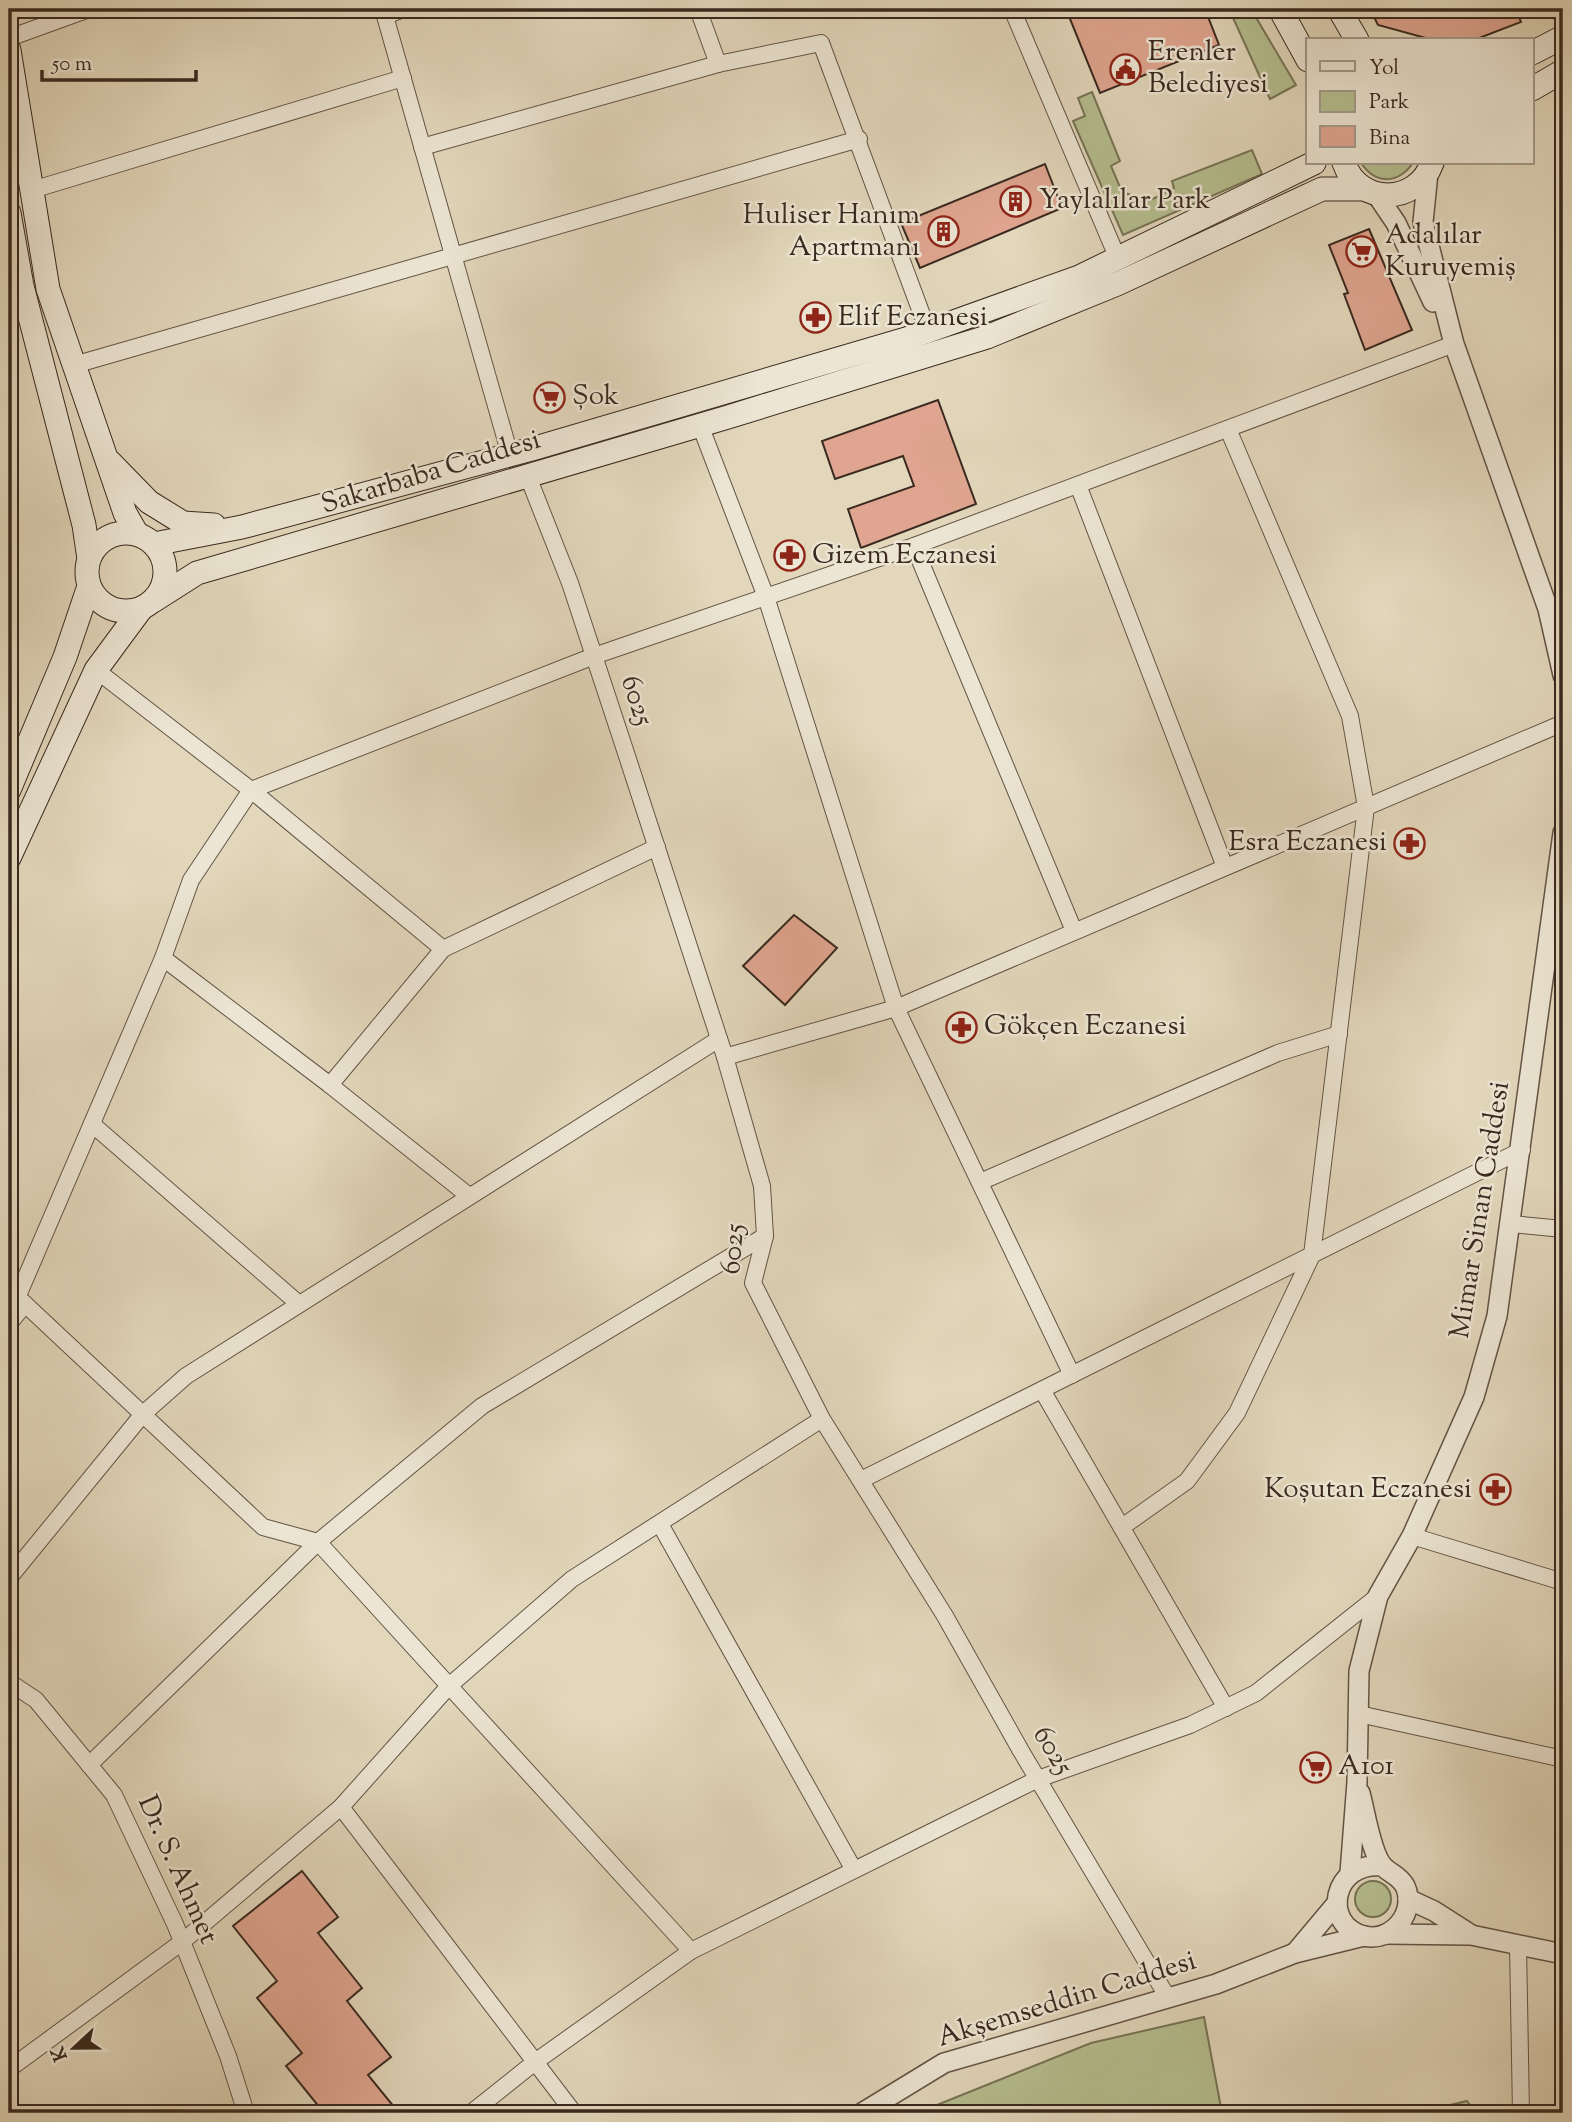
<svg xmlns="http://www.w3.org/2000/svg" width="1572" height="2122" font-family="'Sorts Mill Goudy',serif">
	<style>
		.green { fill: #b5be8f; stroke: #777457; stroke-width: 2 }
		.building { fill: #dfa590; stroke: #39291f; stroke-width: 2 }
		.lines { fill: none; stroke-linecap: round; stroke-linejoin: round }
		.minor-casing { stroke: #635446; stroke-width: 18 }
		.tertiary-casing { stroke: #635446; stroke-width: 22 }
		.secondary-casing { stroke: #39291f; stroke-width: 25 }
		.minor { stroke: #ece5d3; stroke-width: 16 }
		.tertiary { stroke: #ece5d3; stroke-width: 19 }
		.secondary { stroke: #ece5d3; stroke-width: 23 }
		.labels { text-anchor: middle; dominant-baseline: central; stroke-width: 5; stroke-linejoin: round; paint-order: stroke }
		.poi-label { font-size: 28px; fill: #39291f; stroke: #ece5d3; text-anchor: start }
		.street-label { font-size: 28px; fill: #39291f; stroke: #ece5d3 }
	</style>
	<rect width="100%" height="100%" fill="#e2d7bb"/>
	<filter id="stains"><feTurbulence type="fractalNoise" baseFrequency=".00286" numOctaves="4"/><feColorMatrix values="0 0 0 0 .2 0 0 0 0 .09 0 0 0 0 .02 0 0 0 .5 -.17"/></filter>
	<radialGradient id="worn" r=".72"><stop offset=".6" stop-color="#630" stop-opacity="0"/><stop offset="1" stop-color="#630" stop-opacity=".3"/></radialGradient>
	<g class="green">
		<path d="M1229 9H1251L1296 85 1270 99Z"/>
		<path d="M1092 92 1120 161 1111 166 1122 192 1149 201 1174 188 1172 181 1252 150 1262 174 1123 235 1073 121 1085 116 1078 98Z"/>
		<path d="M1361 163H1413C1398 184 1376 185 1361 163Z"/>
		<circle cx="1373" cy="1899" r="18"/>
		<path d="M1204 2017 1222 2113H917L1091 2043Z"/>
		<path d="M1467 2101 1476 2113H1417Z"/>
	</g>
	<g class="building">
		<path d="M1066 9H1205L1219 45 1100 93Z"/>
		<path d="M1370 9H1516L1521 22 1474 40H1433L1378 25Z"/>
		<path d="M1045 164 1062 208 920 268 901 223Z"/>
		<path d="M1369 229 1412 330 1365 350 1344 294 1348 293 1329 245Z"/>
		<path d="M938 400 976 504 861 548 848 509 914 486 903 456 835 479 822 441Z"/>
		<path d="M794 915 837 948 785 1005 743 966Z"/>
		<path d="M302 1871 338 1917 318 1933 362 1988 347 2001 391 2057 368 2075 399 2113H324L286 2066 302 2053 257 1998 277 1981 233 1926Z"/>
	</g>
	<g class="lines">
		<defs>
			<g id="minor">
				<path d="M383 9 510 455"/>
				<path d="M698 9 718 64"/>
				<path d="M1012 9 1118 259"/>
				<path d="M1558 9 1563 18"/>
				<path d="M385 16 403 9"/>
				<path d="M9 38 89 9"/>
				<path d="M422 147 718 64 821 43 928 331"/>
				<path d="M32 190 403 78"/>
				<path d="M74 365 859 139"/>
				<path d="M700 425 766 597 896 1008 1072 1375"/>
				<path d="M527 474 570 583 625 750 725 1057 762 1186 765 1236 753 1283 822 1419 945 1616 1021 1751 1168 1998"/>
				<path d="M1078 485 1225 867"/>
				<path d="M914 546 1074 931"/>
				<path d="M96 670 251 790 443 949"/>
				<path d="M163 958 330 1085 469 1196"/>
				<path d="M725 1057 896 1008 1563 723"/>
				<path d="M330 1085 443 949 657 847"/>
				<path d="M92 1124 299 1304"/>
				<path d="M980 1182 1278 1053 1339 1034"/>
				<path d="M1512 1224 1563 1229"/>
				<path d="M9 1289 263 1527 318 1542 691 1951"/>
				<path d="M17 1298 163 958 191 880 251 790 594 656 914 546 1454 344"/>
				<path d="M9 1324 25 1304"/>
				<path d="M1042 1390 1226 1708"/>
				<path d="M861 1480 1522 1150"/>
				<path d="M660 1524 854 1870"/>
				<path d="M1122 1527 1187 1481 1237 1413 1312 1255 1366 807 1350 716 1228 429"/>
				<path d="M1412 1536 1563 1582"/>
				<path d="M9 1578 143 1414 186 1376 719 1039"/>
				<path d="M9 1682 36 1700 114 1795 175 1924 228 2056 246 2113"/>
				<path d="M1359 1714 1563 1759"/>
				<path d="M89 1765 318 1542 482 1406 765 1236"/>
				<path d="M341 1807 574 2113"/>
				<path d="M1518 1945 1521 2113"/>
				<path d="M9 2069 182 1942 341 1807 449 1686 572 1579 822 1419"/>
				<path d="M471 2113 535 2062 691 1951 1038 1779 1190 1725 1256 1693 1378 1596"/>
			</g>
			<g id="tertiary">
				<path d="M1428 173 1423 222 1454 344 1548 609 1563 675"/>
				<path d="M1377 195 1396 223 1433 302"/>
				<path d="M1360 1793C1365 1811 1371 1852 1382 1865 1388 1873 1399 1875 1405 1886 1417 1912 1392 1943 1364 1936 1320 1924 1333 1861 1382 1866"/>
				<path d="M1350 1873 1357 1782 1359 1671 1378 1596 1412 1536 1474 1397 1497 1316 1563 833"/>
				<path d="M1408 1899 1434 1911 1470 1934"/>
				<path d="M1386 1934 1471 1935 1563 1954"/>
				<path d="M1295 1953 1337 1903"/>
				<path d="M862 2113 944 2063 1216 1984 1295 1953 1364 1936"/>
			</g>
			<g id="secondary">
				<path d="M1280 9 1308 60"/>
				<path d="M1339 9 1357 40"/>
				<path d="M9 50 48 289 125 513 137 534"/>
				<path d="M1532 53 1563 37"/>
				<path d="M1532 89 1563 71"/>
				<path d="M1344 163C1359 206 1417 205 1432 163"/>
				<path d="M9 213 22 286 84 525 89 559"/>
				<path d="M110 462 149 502 183 523 214 525"/>
				<circle cx="126" cy="572" r="39"/>
				<path d="M154 544 242 527 532 449 906 339 1079 277 1314 163"/>
				<path d="M153 601 197 573 728 417 987 337 1117 284 1322 189H1363"/>
				<path d="M9 790 65 657 89 586"/>
				<path d="M9 858 96 670 141 609"/>
			</g>
		</defs>
		<use href="#minor" class="minor-casing"/>
		<use href="#tertiary" class="tertiary-casing"/>
		<use href="#secondary" class="secondary-casing"/>
		<use href="#minor" class="minor"/>
		<use href="#tertiary" class="tertiary"/>
		<use href="#secondary" class="secondary"/>
	</g>
	<defs>
		<symbol id="civic-ring" viewBox="-11 -11 22 22"><circle r="9.5" fill="#ece5d3" stroke="#8f2418" stroke-width="1.5"/><path d="M-.6-6.5H3V-4.5H.6V-3L4-1V1h2V6H-6V1h2V-1L-.6-3ZM-1.2 2.5V6h2.4V2.5Z" fill="#8f2418"/></symbol>
		<symbol id="building-ring" viewBox="-11 -11 22 22"><circle r="9.5" fill="#ece5d3" stroke="#8f2418" stroke-width="1.5"/><path d="M-4-6H4V6H1V3H-1V6H-4ZM-2.5-4.3h1.7v1.8h-1.7ZM.8-4.3h1.7v1.8H.8ZM-2.5-1h1.7V.8h-1.7ZM.8-1h1.7V.8H.8Z" fill="#8f2418"/></symbol>
		<symbol id="supermarket-ring" viewBox="-11 -11 22 22"><circle r="9.5" fill="#ece5d3" stroke="#8f2418" stroke-width="1.5"/><path d="M-6-5.5h2.5l.6 2H6L4.5 2H-2.5L-4.4-4H-6ZM-1.5 3.2a1.3 1.3 0 1 0 .1 0ZM3 3.2a1.3 1.3 0 1 0 .1 0Z" fill="#8f2418"/></symbol>
		<symbol id="pharmacy-ring" viewBox="-11 -11 22 22"><circle r="9.5" fill="#ece5d3" stroke="#8f2418" stroke-width="1.5"/><path d="M-2-6h4v4h4v4h-4v4h-4v-4h-4v-4h4Z" fill="#8f2418"/></symbol>
	</defs>
	<g fill-rule="evenodd">
		<use href="#civic-ring" x="1108" y="52" width="35" height="35"/>
		<use href="#building-ring" x="998" y="184" width="35" height="35"/>
		<use href="#building-ring" x="926" y="214" width="35" height="35"/>
		<use href="#supermarket-ring" x="1344" y="234" width="35" height="35"/>
		<use href="#pharmacy-ring" x="798" y="300" width="35" height="35"/>
		<use href="#supermarket-ring" x="532" y="380" width="35" height="35"/>
		<use href="#pharmacy-ring" x="772" y="538" width="35" height="35"/>
		<use href="#pharmacy-ring" x="1392" y="826" width="35" height="35"/>
		<use href="#pharmacy-ring" x="944" y="1010" width="35" height="35"/>
		<use href="#pharmacy-ring" x="1478" y="1472" width="35" height="35"/>
		<use href="#supermarket-ring" x="1298" y="1750" width="35" height="35"/>
	</g>
	<g class="labels">
		<g class="poi-label">
			<text x="1148" y="53">Erenler<tspan x="1148" dy="32">Belediyesi</tspan></text>
			<text x="1039" y="201">Yaylalılar Park</text>
			<text x="920" y="216" text-anchor="end">Huliser Hanım<tspan x="920" dy="32">Apartmanı</tspan></text>
			<text x="1385" y="236">Adalılar<tspan x="1385" dy="32">Kuruyemiş</tspan></text>
			<text x="838" y="318">Elif Eczanesi</text>
			<text x="572" y="397">Şok</text>
			<text x="812" y="556">Gizem Eczanesi</text>
			<text x="1387" y="843" text-anchor="end">Esra Eczanesi</text>
			<text x="984" y="1027">Gökçen Eczanesi</text>
			<text x="1472" y="1490" text-anchor="end">Koşutan Eczanesi</text>
			<text x="1338" y="1767">A101</text>
		</g>
		<g class="street-label">
			<text transform="translate(431 473) rotate(-17)">Sakarbaba Caddesi</text>
			<text transform="translate(636 701) rotate(72)">6025</text>
			<text transform="translate(1481 1210) rotate(-81)">Mimar Sinan Caddesi</text>
			<text transform="translate(734 1249) rotate(-85)">6025</text>
			<text transform="translate(1052 1751) rotate(59)">6025</text>
			<text transform="translate(177 1870) rotate(66)">Dr. S. Ahmet</text>
			<text transform="translate(1067 2000) rotate(-17)">Akşemseddin Caddesi</text>
		</g>
	</g>
	<rect width="1572" height="2122" fill="none" stroke="#e2d7bb" stroke-width="35"/>
	<rect x="10" y="10" width="1551" height="2101" fill="none" stroke="#39291f" stroke-width="3.5"/>
	<rect x="18" y="18" width="1537" height="2087" fill="none" stroke="#39291f" stroke-width="2"/>
	<rect x="1306" y="38" width="228" height="126" fill="#ece5d3" stroke="#a49a8b" stroke-width="2"/>
	<rect x="1320" y="61" width="35" height="10" fill="#ece5d3" stroke="#a49a8b" stroke-width="2"/>
	<text x="1369" y="74" font-size="21" fill="#39291f">Yol</text>
	<rect x="1320" y="91" width="35" height="21" fill="#b5be8f" stroke="#a49a8b" stroke-width="2"/>
	<text x="1369" y="108" font-size="21" fill="#39291f">Park</text>
	<rect x="1320" y="126" width="35" height="21" fill="#dfa590" stroke="#a49a8b" stroke-width="2"/>
	<text x="1369" y="144" font-size="21" fill="#39291f">Bina</text>
	<g transform="translate(74 2048) rotate(248)" stroke="#ece5d3" stroke-width="5" paint-order="stroke">
	<path d="M0-5L12 26L0 18L-12 26Z" fill="#39291f"/>
	<text y="-10" font-size="19" font-weight="bold" text-anchor="middle" fill="#39291f">K</text>
	</g>
	<path d="M42 70v10h154v-10" fill="none" stroke="#39291f" stroke-width="3.5"/>
	<text x="52" y="70" font-size="21" fill="#39291f" stroke="#ece5d3" stroke-width="5" paint-order="stroke">50 m</text>
	<rect width="100%" height="100%" filter="url(#stains)"/>
	<rect width="100%" height="100%" fill="url(#worn)"/>
</svg>
